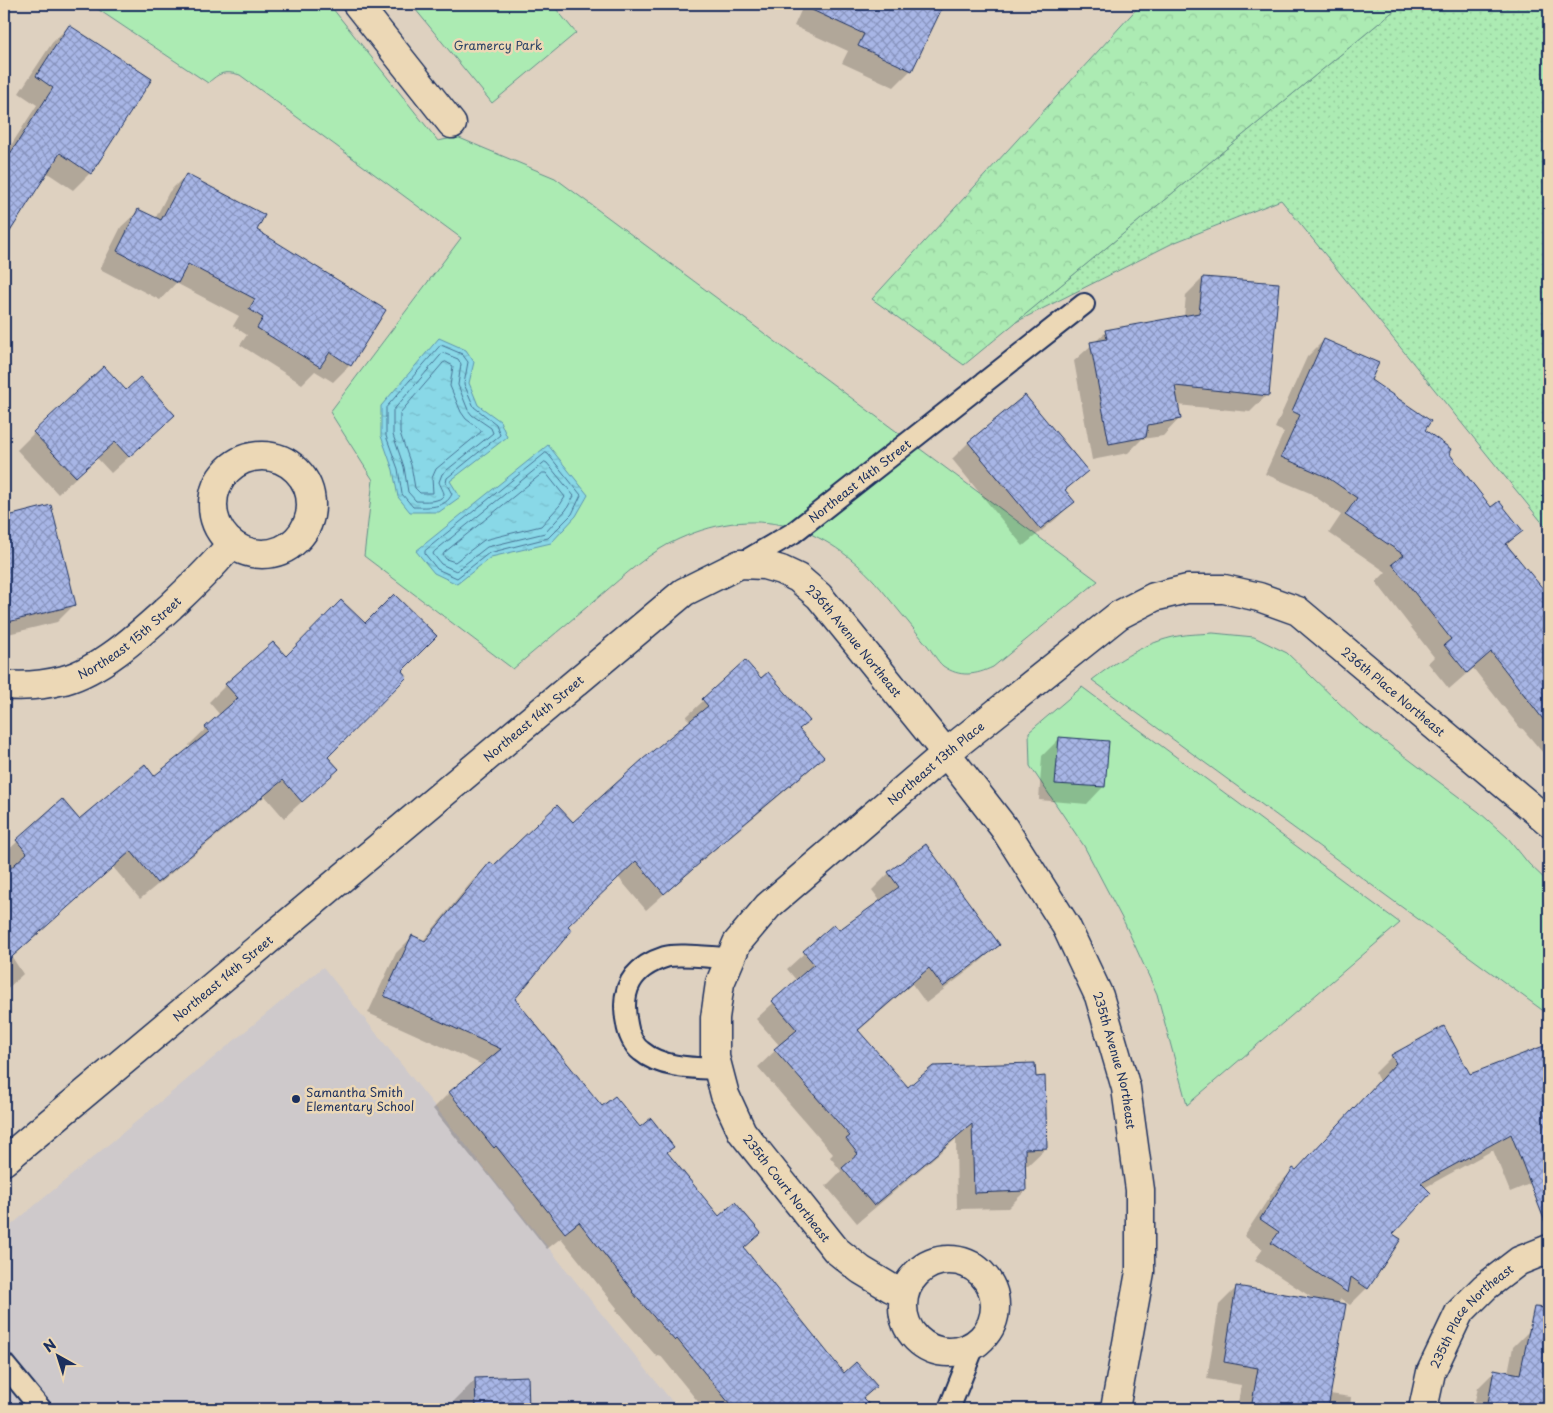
<svg xmlns="http://www.w3.org/2000/svg" width="1553" height="1413" font-family="'Playpen Sans',sans-serif">
	<style>
		.built { fill: #cec9cb }
		.grass { fill: url(#grass-dots); stroke: #648d88 }
		.forest { fill: url(#forest-crowns); stroke: #648d88 }
		.green { fill: #acebb3; stroke: #648d88 }
		.water { fill: url(#water-ripples); stroke: #5d94b0 }
		.shadow { fill: #0003 }
		.lines { fill: none; stroke-linecap: round; stroke-linejoin: round }
		.shore { stroke: #477395; stroke-width: 1 }
		.building { fill: url(#building-cross-hatch); stroke: #1b2f5e }
		.service-casing { stroke: #1b2f5e; stroke-width: 24 }
		.minor-casing { stroke: #1b2f5e; stroke-width: 31 }
		.service { stroke: #ecd8b6; stroke-width: 20 }
		.minor { stroke: #ecd8b6; stroke-width: 28 }
		.poi-dot { fill: #1b2f5e; stroke: #ecd8b6; stroke-width: 2 }
		.labels { text-anchor: middle; dominant-baseline: central; stroke-width: 5; stroke-linejoin: round; paint-order: stroke }
		.park-label { font-size: 12px; fill: #2a4266; stroke: #ecd8b6 }
		.street-label { font-size: 12px; fill: #1b2f5e; stroke: #ecd8b6 }
		.poi-label { font-size: 12px; fill: #1b2f5e; stroke: #ecd8b6; text-anchor: start }
	</style>
	<defs>
		<pattern id="grass-dots" width="8" height="8" patternUnits="userSpaceOnUse" patternTransform="scale(1.25)"><rect width="8" height="8" fill="#acebb3"/><path d="M2 2h.1M6 6h.1" fill="none" stroke="#93ca9c" stroke-width="1.8" stroke-linecap="round"/></pattern>
		<pattern id="forest-crowns" width="20" height="18" patternUnits="userSpaceOnUse" patternTransform="scale(1.25)"><rect width="20" height="18" fill="#acebb3"/><path d="M2 6a3 3 0 1 1 6 0M12 15a3 3 0 1 1 6 0" fill="none" stroke="#93ca9c"/></pattern>
		<pattern id="water-ripples" width="26" height="14" patternUnits="userSpaceOnUse" patternTransform="scale(1.25)"><rect width="26" height="14" fill="#89d8e7"/><path d="M2 4q2-2 4 0t4 0M15 11q2-2 4 0t4 0" fill="none" stroke="#76bac9"/></pattern>
		<pattern id="building-cross-hatch" width="8" height="8" patternUnits="userSpaceOnUse" patternTransform="scale(1.25)"><rect width="8" height="8" fill="#a8b6e6"/><path d="M0 0l8 8M0 8l8-8" fill="none" stroke="#8894be"/></pattern>
	</defs>
	<rect width="100%" height="100%" fill="#ded1c0"/>
	<filter id="ink" filterUnits="userSpaceOnUse"><feTurbulence type="fractalNoise" baseFrequency=".02" numOctaves="2"/><feDisplacementMap in="SourceGraphic" scale="10" xChannelSelector="R" yChannelSelector="G"/><feConvolveMatrix kernelMatrix="1 2 1 2 8 2 1 2 1" color-interpolation-filters="sRGB"/></filter>
	<g filter="url(#ink)">
		<path class="built" d="M323 967 678 1409H4V1231Z"/>
		<path class="grass" d="M1402 4H1549V531L1281 200 1173 243 1016 322Z"/>
		<path class="forest" d="M1141 4H1402L964 365 872 299Z"/>
		<g class="green">
			<path d="M90 4H329L438 141 457 137 555 178 1098 581 993 667C976 675 960 678 943 666 937 661 932 651 927 645 913 628 900 612 886 595 832 527 761 502 679 539 649 552 625 575 600 596 571 620 542 645 513 669L364 556 373 480 330 412 461 238 240 75C224 70 219 73 208 83Z"/>
			<path d="M411 4H552L576 33 492 103Z"/>
			<path d="M1213 633 1254 637 1287 653 1359 722 1479 812 1508 838 1529 864 1549 883V1015L1092 680C1118 660 1146 642 1178 636 1189 634 1201 634 1213 633Z"/>
			<path d="M1082 687 1400 923 1187 1105 1157 994 1125 924 1084 846 1030 766 1029 732Z"/>
		</g>
		<g class="water">
			<path d="M439 338 466 350 474 362 469 383 478 405 500 421 507 437 450 481 460 497 439 512H410L398 497 393 470 381 436V406Z"/>
			<path d="M548 445 588 495 576 516 551 543 491 557 457 584 434 573 416 551Z"/>
		</g>
		<g class="shadow">
			<path d="M804 4H943L911 70 894 87 842 63 848 51 794 26Z"/>
			<path d="M69 26 90 173 73 190 46 172 4 239V156L37 105 19 93 52 43Z"/>
			<path d="M186 175 256 231 350 365 333 382 315 371 302 384 240 345 247 335 233 326 239 316 176 283 160 300 100 269 121 227 139 210 155 219 169 192Z"/>
			<path d="M1203 278 1267 395 1250 412 1177 405 1180 418 1163 436 1142 439 1128 453 1092 460 1074 361 1106 332 1184 317 1186 295Z"/>
			<path d="M1324 340 1447 453 1491 509 1521 531 1506 546 1549 598V760L1522 728 1521 729 1473 668 1449 689 1428 663 1434 657 1376 582 1386 572 1329 533 1341 515 1310 493 1265 474 1284 432 1275 428 1307 357Z"/>
			<path d="M156 432 111 473 97 458 58 494 17 450 34 433Z"/>
			<path d="M969 442 1086 471 1065 491 1073 502 1056 519 1023 546 952 459Z"/>
			<path d="M50 506 75 604 57 622 4 635V518Z"/>
			<path d="M286 657 400 671 326 757 337 769 284 818 265 796 140 899 113 867 12 957 23 974 4 992V876L10 870 4 863V854L62 801 79 820 154 778 191 748 189 745 220 715 209 702 226 685Z"/>
			<path d="M745 662 761 680 808 721 799 730 822 757 805 774 692 869 646 910 618 877 566 926 513 999 601 1108 672 1147 666 1153 719 1218 760 1233 743 1250 858 1402 850 1409H704L660 1355 657 1357 616 1310 617 1308 561 1238 547 1249 478 1162 477 1164 433 1109 450 1092 483 1065 368 1013 396 953 413 936 423 941 473 880 490 863 494 866 573 824 691 722 686 717Z"/>
			<path d="M1059 739 1104 786 1087 804 1039 800 1042 756Z"/>
			<path d="M889 873 998 944 981 961 926 1003 912 984 857 1032 908 1089 1046 1148 1028 1165H1024L1025 1191 1008 1208 957 1209 956 1139 857 1223 826 1186 841 1171 830 1157 833 1154 758 1067 780 1046 756 1019 797 981 787 969 834 926 839 932 881 902 872 890Z"/>
			<path d="M1544 1048 1549 1062V1176L1510 1192 1493 1150 1424 1188 1391 1234 1367 1288 1350 1305 1341 1299 1336 1304 1330 1394 1351 1397 1350 1409H1237L1241 1385 1207 1379 1219 1305 1236 1288 1317 1301 1255 1260 1263 1249 1244 1236 1276 1187 1293 1170 1295 1171 1379 1081 1375 1073 1392 1056 1470 1076Z"/>
			<path d="M1530 1330 1549 1334V1409H1473L1478 1388 1495 1371 1508 1373 1513 1347Z"/>
			<path d="M527 1377V1409H451V1404L476 1379Z"/>
		</g>
		<g class="lines">
			<g class="shore">
				<path d="M441 345 462 354 468 362 464 384 474 407 496 424 500 435 447 478 446 483 452 494C445 509 428 507 413 507L402 494 398 469 386 436V408Z"/>
				<path d="M443 353 458 359 461 364 458 385 468 410 472 415 491 428 493 433 442 474 439 482C440 485 444 492 444 494 442 503 423 501 416 501L408 492 404 467 393 435V411Z"/>
				<path d="M446 362 453 366 450 386 461 412 466 419 481 430V432L436 469 432 478 433 493H420L415 488 411 465 400 433V413L443 363Z"/>
				<path d="M546 453 548 454 581 495 572 514 548 538 489 553 457 578 437 569 425 554V551Z"/>
				<path d="M545 462 547 463 574 496 566 510 545 533 487 547 456 571 441 564 433 554 434 552Z"/>
				<path d="M543 473H546L565 497 560 505 541 526 484 540 455 562 446 559 443 555 444 553Z"/>
			</g>
		</g>
		<g class="building">
			<path d="M799 4H944L912 71 858 46 864 34Z"/>
			<path d="M69 25 152 79 91 174 60 153 4 241V163L53 88 36 76Z"/>
			<path d="M186 174 265 215 257 230 386 310 351 366 330 352 320 367 257 328 263 318 249 309 255 299 188 264 178 283 117 251 138 209 161 220Z"/>
			<path d="M1203 277 1279 283 1269 396 1175 386 1181 419 1148 425 1146 437 1109 444 1090 342 1107 339 1105 330 1199 313Z"/>
			<path d="M1324 339 1379 363 1371 380 1431 421 1425 430 1451 449 1449 453 1491 507 1499 501 1523 531 1506 544 1549 596V727L1491 652 1467 673 1444 645 1451 639 1392 564 1404 555 1345 515 1357 498 1327 477 1281 457 1300 415 1292 411Z"/>
			<path d="M104 366 126 390 140 377 175 415 129 457 115 442 76 477 33 432Z"/>
			<path d="M1025 395 1088 471 1065 490 1075 502 1040 529 968 442Z"/>
			<path d="M51 505 76 605 4 623V517Z"/>
			<path d="M394 594 437 636 402 671 407 677 328 757 339 769 302 802 283 780 157 883 131 851 4 964V874L27 853 16 840 62 799 79 819 145 764 154 776 209 732 205 727 238 698 225 684 273 642 286 656 341 600 365 623Z"/>
			<path d="M745 660 761 678 768 672 810 721 799 729 824 757 699 862 700 863 664 894 636 861 568 926 572 930 515 999 602 1106 615 1096 640 1127 651 1118 674 1147 667 1152 719 1216 735 1202 761 1233 744 1248 844 1373 856 1362 877 1386 863 1398 873 1409H734L677 1339 675 1341 632 1292 633 1291 579 1222 565 1233 496 1146 494 1148 449 1092 501 1049 384 996 412 935 425 941 490 862 494 865 557 805 573 822 643 759 708 706 702 699Z"/>
			<path d="M1059 737 1109 741 1105 787 1055 784Z"/>
			<path d="M926 844 1000 945 943 987 929 968 858 1030 908 1087 933 1066 1035 1063 1036 1077 1045 1076 1047 1148 1025 1149 1026 1191 974 1193 972 1124 874 1206 842 1168 858 1154 846 1139 850 1136 774 1049 797 1030 772 1001 814 964 803 951 834 924 839 930 899 887 888 872Z"/>
			<path d="M1444 1026 1470 1074 1549 1044V1227H1547L1511 1134 1421 1183 1431 1193 1393 1234 1401 1239 1368 1289 1351 1277 1348 1293 1271 1243 1279 1232 1260 1219 1293 1168 1296 1170 1396 1063 1391 1055Z"/>
			<path d="M1236 1286 1346 1304 1328 1409H1251L1258 1368 1224 1362Z"/>
			<path d="M1534 1307 1549 1308V1409H1487L1494 1369 1520 1374Z"/>
			<path d="M528 1376 529 1409H476L475 1378Z"/>
		</g>
		<g class="lines">
			<defs>
				<g id="service">
					<path id="s1" d="M740 564 793 533 1084 304"/>
					<path d="M718 1069C693 1068 661 1068 641 1051 634 1046 628 1033 627 1024 620 990 631 968 665 957 677 953 717 958 731 958"/>
					<path d="M4 1364 41 1409"/>
					<path d="M949 1409 974 1346"/>
				</g>
				<g id="minor">
					<path d="M357 4 452 124"/>
					<circle cx="262" cy="505" r="49"/>
					<path id="s2" d="M4 685C24 687 44 685 64 680 103 669 140 634 170 607 191 587 212 568 231 544"/>
					<path id="s3" d="M4 1161 684 592 740 564 764 565 781 570 798 578 819 596 946 753 1004 828 1066 926 1099 996 1126 1088 1140 1190V1272L1115 1409"/>
					<circle cx="949" cy="1306" r="46"/>
					<path id="s4" d="M904 1292 891 1288 861 1270 836 1250 742 1132 725 1095 715 1057V1018L720 983 737 943 768 906 946 753 1119 615 1154 597 1187 589H1224L1259 597 1298 611 1549 822"/>
					<path id="s5" d="M1423 1409 1431 1372 1459 1313 1485 1287 1519 1261 1549 1249"/>
				</g>
			</defs>
			<use href="#service" class="service-casing"/>
			<use href="#minor" class="minor-casing"/>
			<use href="#service" class="service"/>
			<use href="#minor" class="minor"/>
		</g>
	</g>
	<circle class="poi-dot" cx="296" cy="1099" r="5"/>
	<g class="labels">
		<g class="park-label">
			<text x="498" y="45">Gramercy Park</text>
		</g>
		<g class="street-label">
			<text stroke="none"><textPath href="#s1" startOffset="146">Northeast 14th Street</textPath></text>
			<text stroke="none"><textPath href="#s2" startOffset="139">Northeast 15th Street</textPath></text>
			<text stroke="none"><textPath href="#s3" startOffset="1094">236th Avenue Northeast</textPath></text>
			<text stroke="none"><textPath href="#s4" startOffset="1246">236th Place Northeast</textPath></text>
			<text stroke="none"><textPath href="#s3" startOffset="690">Northeast 14th Street</textPath></text>
			<text stroke="none"><textPath href="#s4" startOffset="698">Northeast 13th Place</textPath></text>
			<text stroke="none"><textPath href="#s3" startOffset="285">Northeast 14th Street</textPath></text>
			<text stroke="none"><textPath href="#s3" startOffset="1594">235th Avenue Northeast</textPath></text>
			<text transform="translate(787 1188) rotate(52)">235th Court Northeast</text>
			<text stroke="none"><textPath href="#s5" startOffset="108">235th Place Northeast</textPath></text>
		</g>
		<g class="poi-label">
			<text x="306" y="1092">Samantha Smith<tspan x="306" dy="14">Elementary School</tspan></text>
		</g>
	</g>
	<rect width="1553" height="1413" fill="none" stroke="#ecd8b6" stroke-width="20"/>
	<rect x="10" y="10" width="1533" height="1393" fill="none" stroke="#1b2f5e" stroke-width="2" filter="url(#ink)"/>
	<g transform="translate(58 1356) rotate(321)" stroke="#ecd8b6" stroke-width="4" paint-order="stroke">
	<path d="M0-4L9 19L0 12L-9 19Z" fill="#1b2f5e"/>
	<text y="-8" font-size="14" font-weight="bold" text-anchor="middle" fill="#1b2f5e">N</text>
	</g>
</svg>
